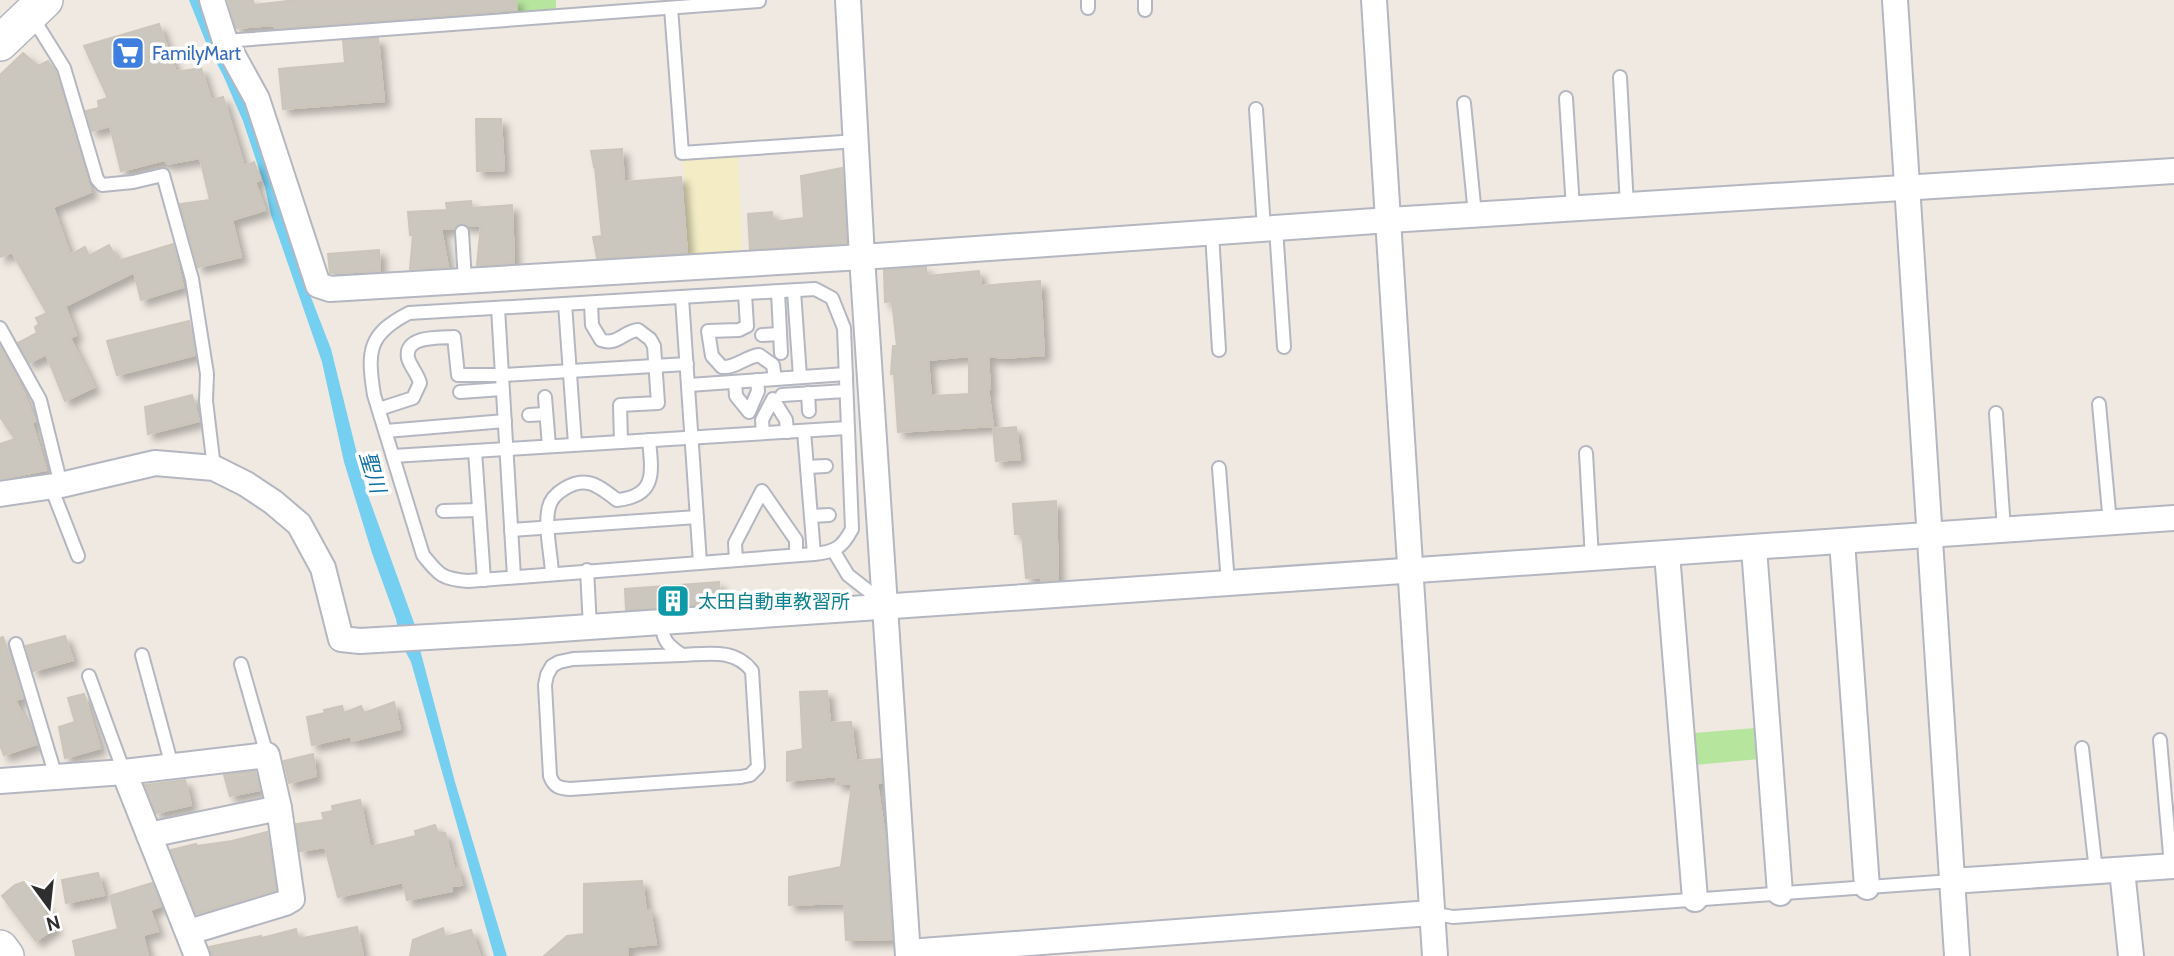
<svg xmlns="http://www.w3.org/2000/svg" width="2174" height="956" font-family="Cabin,'Noto Sans JP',sans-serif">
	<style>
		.green { fill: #b6e59e }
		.sand { fill: #f3ecc5 }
		.water { fill: #75cff0 }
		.building { fill: #cbc7bf; stroke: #cbc5ba; stroke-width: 2; fill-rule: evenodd; filter: url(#shadow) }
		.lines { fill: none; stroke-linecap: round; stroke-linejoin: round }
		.lane-casing { stroke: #b4b7c1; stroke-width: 16 }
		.street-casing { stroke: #b4b7c1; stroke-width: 28 }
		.secondary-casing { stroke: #b4b7c1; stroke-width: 38 }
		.lane { stroke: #fff; stroke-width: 12 }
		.street { stroke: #fff; stroke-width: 24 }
		.secondary { stroke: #fff; stroke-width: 35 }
		.labels { text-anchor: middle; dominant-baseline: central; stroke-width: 7; stroke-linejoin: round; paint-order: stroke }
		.shop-label { font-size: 19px; fill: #366cbe; stroke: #fff; text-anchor: start }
		.culture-label { font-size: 19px; fill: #0d838f; stroke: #fff; text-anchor: start }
		.water-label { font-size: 21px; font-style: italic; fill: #0d6fa3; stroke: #fff }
	</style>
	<defs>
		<filter id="shadow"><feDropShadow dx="6" dy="6" stdDeviation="3.5" flood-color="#0004"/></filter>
	</defs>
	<rect width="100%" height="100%" fill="#efe9e1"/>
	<g class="green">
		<path d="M501 0H556V10L502 15Z"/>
		<path d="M1768 727 1770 758 1684 766 1682 734Z"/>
	</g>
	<path class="sand" d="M738 156 743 259 688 261 683 158Z"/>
	<g class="water">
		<path d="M189 0H204L250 104 300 269 331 349 366 490 417 631 399 634 396 619 372 553 344 462 322 362 271 215 265 187 243 121 223 75 207 45Z"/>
		<path d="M418 642 455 782 507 956H494L411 662 404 649Z"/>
	</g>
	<g class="building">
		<path d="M228 0H253L254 5 296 0H516L517 10 304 26 275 28 274 25 236 28Z"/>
		<path d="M159 24 176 72 201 68 211 100 223 97 244 166 254 162 260 180 255 182 265 210 232 220 241 257 198 267 180 204 210 200 200 158 167 164 165 160 121 171 110 126 92 131 86 111 99 108 98 101 108 98 84 46Z"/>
		<path d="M378 38 384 101 283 109 279 69 345 63 343 41Z"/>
		<path d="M23 53 38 66 48 61 55 71 91 192 53 207 70 255 85 247 89 256 109 245 118 261 173 244 183 287 141 300 134 272 65 306 76 335 70 338 94 387 65 401 46 354 29 363 18 343 37 333 35 327 39 324 36 318 47 313 12 252 0 257V75Z"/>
		<path d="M476 119H501L504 170 477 171Z"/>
		<path d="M622 149 624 182 681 177 687 253 597 258 593 237 602 236 595 167H594L591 151Z"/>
		<path d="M842 168 846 243 750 249 748 214 772 212 773 222 804 218 801 176Z"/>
		<path d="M471 201 472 208 512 205 514 263 477 265 481 225 469 226 462 223 455 228 441 229 448 267 410 269 413 235H410L408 212 447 210 446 203Z"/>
		<path d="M379 250 380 271 330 273 328 254Z"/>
		<path d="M926 267V276L979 271 981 286 1040 281 1044 355 1004 358 988 356 990 389H988L993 426 898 432 894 373 891 374 893 346H897L892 301 885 302 884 270ZM969 356V394L931 396 928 360Z"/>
		<path d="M189 321 195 355 117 375 107 341Z"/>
		<path d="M0 346 14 371 35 421 32 423 46 470 0 479V444L15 439 0 417Z"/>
		<path d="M192 395 199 421 148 434 145 407Z"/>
		<path d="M1016 427 1020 459 996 461 993 429Z"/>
		<path d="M1056 501 1058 580 1041 581V577L1026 578 1022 534H1015L1013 504Z"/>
		<path d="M719 582 720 603 626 610 625 589Z"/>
		<path d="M65 636 73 660 33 671 26 646Z"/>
		<path d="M3 637 23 698 15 700 37 744 4 755 0 745V638Z"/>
		<path d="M827 691 830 723 851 722 856 761 880 759 882 783H877L886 843 892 939 846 940 844 903 789 905V877L841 867 852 784H837L836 776 787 781V752L803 749 800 692Z"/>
		<path d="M84 694 100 748 65 758 59 727 75 722 68 698Z"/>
		<path d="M394 702 400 729 352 741 351 736 312 745 307 717 325 713 324 710 342 706 344 713 361 706 364 713Z"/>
		<path d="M313 754 316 776 289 783 284 761Z"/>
		<path d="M255 771 260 790 230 796 224 775Z"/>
		<path d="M185 780 191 805 156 813 145 785Z"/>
		<path d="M360 800 370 847 416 836 415 831 435 825 438 833H445L454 868 457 869 462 885 452 886V891L407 900 403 882 338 897 325 847 300 851 296 824 324 820 322 813 333 811 332 806Z"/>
		<path d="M267 832 276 890 196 914 171 850 196 844 197 846 232 841Z"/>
		<path d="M98 873 104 895 66 903 62 880Z"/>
		<path d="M642 881 646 911 650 910 656 944 627 947 628 956H544L567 936 584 934V884Z"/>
		<path d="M24 882 29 890 33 889 47 908 42 909 56 927 36 941 2 896 15 885Z"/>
		<path d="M152 883 161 906 150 910 158 931 143 935 148 956H76L73 941 118 929 110 896Z"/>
		<path d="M357 927 363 956H212L209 947 261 936 262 938 296 929 298 939Z"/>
		<path d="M443 928 445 937 471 930 480 956H410L413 940Z"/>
	</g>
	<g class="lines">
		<defs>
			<g id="lane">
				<path d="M1088 0V8"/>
				<path d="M1145 0V10"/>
				<path d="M671 8 682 153 857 141"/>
				<path d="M31 15 64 68 97 179 102 185 133 182 163 175 192 279 207 374 206 401 214 468"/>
				<path d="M225 41 759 1"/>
				<path d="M1620 77 1627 206"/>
				<path d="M1566 98 1573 209"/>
				<path d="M1464 103 1475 215"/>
				<path d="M1256 109 1264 229"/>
				<path d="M1276 228 1284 347"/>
				<path d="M462 232 465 281"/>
				<path d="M1212 233 1219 350"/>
				<path d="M815 289 832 298 844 328 852 529C842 548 835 552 814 554L468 581C442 579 439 575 423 555L374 395C367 351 368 334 409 313Z"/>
				<path d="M794 291 800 377"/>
				<path d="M778 292 781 353"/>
				<path d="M745 294 747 326 739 330 708 331 712 356 722 367C736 368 745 357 759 355L773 365 775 379"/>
				<path d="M682 298 700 563"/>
				<path d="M591 303 592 325 601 340C617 346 624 331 638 330L650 339 654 346 658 403 620 405 621 442"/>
				<path d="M565 304 575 444"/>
				<path d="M498 308 514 577"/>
				<path d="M0 328 40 400 61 485"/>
				<path d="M762 335 780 334"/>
				<path d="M735 382 736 396 749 412 758 391 757 380"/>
				<path d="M689 385 846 374"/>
				<path d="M460 392 502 389"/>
				<path d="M808 393 809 411"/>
				<path d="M782 395 846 391"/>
				<path d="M545 397 549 446"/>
				<path d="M2099 404 2110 523"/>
				<path d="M379 409 413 398 420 383C418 374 410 366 408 358 404 335 440 338 454 337L458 375H502L687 364"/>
				<path d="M1996 413 2004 530"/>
				<path d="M529 415 546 414"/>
				<path d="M386 431 505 421"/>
				<path d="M804 431 814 554"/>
				<path d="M763 433 762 420 773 399 786 420 787 432"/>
				<path d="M475 451 484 580"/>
				<path d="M1586 453 1592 559"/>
				<path d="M393 456 847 428"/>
				<path d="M807 467 826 466"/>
				<path d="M1219 468 1228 583"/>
				<path d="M51 487 78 556"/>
				<path d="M443 511 479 510"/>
				<path d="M811 516 829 515"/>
				<path d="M511 530 697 517"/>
				<path d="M833 550 848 575 885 604"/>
				<path d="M736 560 735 543 762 491 796 540V555"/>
				<path d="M587 570 590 627"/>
				<path d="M552 573C551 554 544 524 549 507 552 493 574 480 588 483 597 484 609 494 617 500 657 496 652 472 649 440"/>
				<path d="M663 621C661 639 667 645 682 655 708 654 735 648 752 671L758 767 750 775 741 777 570 789C559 788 554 787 550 776L545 685 547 675 552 666 559 662 573 659 682 655"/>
				<path d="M16 644 56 777"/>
				<path d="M142 655 172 766"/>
				<path d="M241 664 267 755"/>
				<path d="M89 676 124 772"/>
				<path d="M2160 740 2171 866"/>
				<path d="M2082 748 2096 871"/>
				<path d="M1431 913 1453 917 1952 881"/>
			</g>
			<g id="street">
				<path d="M212 0 225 41 257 99 318 285 330 289 862 257 1389 220 2174 171"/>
				<path d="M848 0 862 257 908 956"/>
				<path d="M1374 0 1435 956"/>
				<path d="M1895 0 1957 956"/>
				<path d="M0 494 61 485 155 463 214 468 246 484 273 502 299 524 323 568 341 639 360 641 516 632 2174 518"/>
				<path d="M1842 541 1867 887"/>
				<path d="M1754 548 1780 893"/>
				<path d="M1667 554 1695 899"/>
				<path d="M124 772 197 956"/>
				<path d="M0 781 124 772 267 755 279 808 292 899 285 903 189 932"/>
				<path d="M149 835 279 808"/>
				<path d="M2122 870 2131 956"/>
				<path d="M1952 881 2174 866"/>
				<path d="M908 952 1431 913"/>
			</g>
			<g id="secondary">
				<path d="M0 43 45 0"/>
				<path d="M0 948 6 956"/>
			</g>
		</defs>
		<use href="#lane" class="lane-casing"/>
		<use href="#street" class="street-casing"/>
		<use href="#secondary" class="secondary-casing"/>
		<use href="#lane" class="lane"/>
		<use href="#street" class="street"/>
		<use href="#secondary" class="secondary"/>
	</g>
	<defs>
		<symbol id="supermarket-square" viewBox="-11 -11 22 22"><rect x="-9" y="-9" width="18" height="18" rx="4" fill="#3f7fe0" stroke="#fff"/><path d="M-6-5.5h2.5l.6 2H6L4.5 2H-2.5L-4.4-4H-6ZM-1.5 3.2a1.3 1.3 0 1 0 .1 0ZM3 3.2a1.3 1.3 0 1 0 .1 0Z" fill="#fff"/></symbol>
		<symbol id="building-square" viewBox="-11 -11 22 22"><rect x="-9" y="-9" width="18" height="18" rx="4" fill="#0f9aa8" stroke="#fff"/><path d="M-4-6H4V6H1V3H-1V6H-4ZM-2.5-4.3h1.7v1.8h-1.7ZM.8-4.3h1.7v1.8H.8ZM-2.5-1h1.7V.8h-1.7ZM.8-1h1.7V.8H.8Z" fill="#fff"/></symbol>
	</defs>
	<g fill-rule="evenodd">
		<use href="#supermarket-square" x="109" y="34" width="38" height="38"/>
		<use href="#building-square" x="654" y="582" width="38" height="38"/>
	</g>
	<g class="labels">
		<g class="shop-label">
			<text x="152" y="53">FamilyMart</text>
		</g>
		<g class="culture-label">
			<text x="698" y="601">太田自動車教習所</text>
		</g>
		<g class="water-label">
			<text transform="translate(373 472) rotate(73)">聖川</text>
		</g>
	</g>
	<g transform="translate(49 907) rotate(165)" stroke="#ffffff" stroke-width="5" paint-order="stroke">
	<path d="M0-5L12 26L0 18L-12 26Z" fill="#2e2e2e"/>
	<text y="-10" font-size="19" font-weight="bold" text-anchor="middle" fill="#2e2e2e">N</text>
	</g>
</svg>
